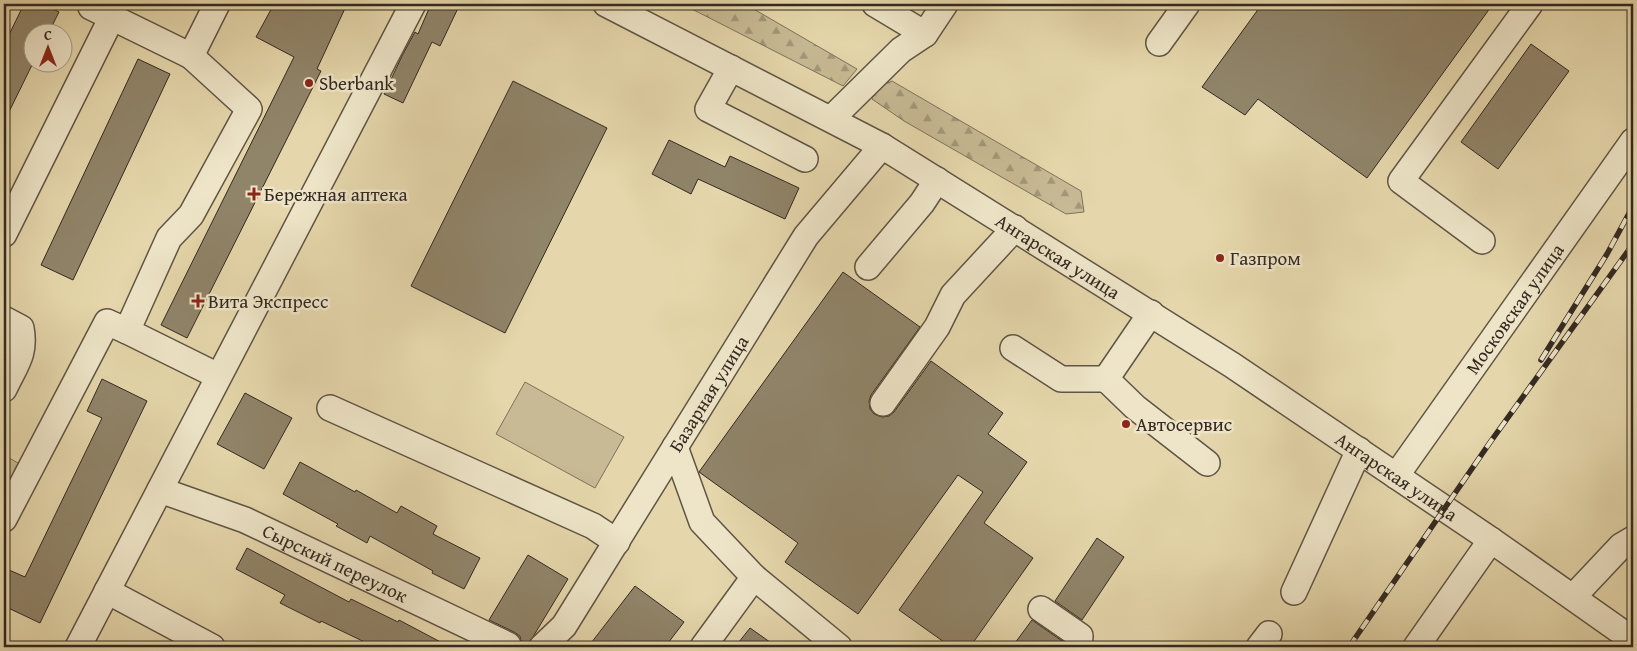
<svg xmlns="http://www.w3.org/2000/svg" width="1637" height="651" font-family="'Gentium Book Plus',serif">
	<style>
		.forest { fill: url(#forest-firs); stroke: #7d725a }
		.park { fill: url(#park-crowns); stroke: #7d725a }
		.garden { fill: #c7ba94; stroke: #7d725a }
		.building { fill: #908469; stroke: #332a21 }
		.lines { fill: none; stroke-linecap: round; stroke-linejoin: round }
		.minor-casing { stroke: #605544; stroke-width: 28 }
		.minor { stroke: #eee5c8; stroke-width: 25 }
		.rail-casing { stroke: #332a21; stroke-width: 5.5 }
		.rail { stroke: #eee5c8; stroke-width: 4; stroke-dasharray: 11; stroke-linecap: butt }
		.poi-dot { fill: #8f2418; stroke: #eee5c8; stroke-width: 2 }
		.labels { text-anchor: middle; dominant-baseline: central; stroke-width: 5; stroke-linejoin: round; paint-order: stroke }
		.poi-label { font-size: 19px; fill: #332a21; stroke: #eee5c8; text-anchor: start }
		.street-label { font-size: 19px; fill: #332a21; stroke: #eee5c8 }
	</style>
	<defs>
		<pattern id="forest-firs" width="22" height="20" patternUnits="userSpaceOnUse" patternTransform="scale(1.25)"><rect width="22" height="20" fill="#c7ba94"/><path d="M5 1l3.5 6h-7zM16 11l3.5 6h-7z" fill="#a29778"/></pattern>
		<pattern id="park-crowns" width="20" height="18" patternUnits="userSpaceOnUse" patternTransform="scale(1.25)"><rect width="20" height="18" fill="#c7ba94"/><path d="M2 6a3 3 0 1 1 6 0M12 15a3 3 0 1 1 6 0" fill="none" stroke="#a29778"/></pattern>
	</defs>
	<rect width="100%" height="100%" fill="#e5d7ab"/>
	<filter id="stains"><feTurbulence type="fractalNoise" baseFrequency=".004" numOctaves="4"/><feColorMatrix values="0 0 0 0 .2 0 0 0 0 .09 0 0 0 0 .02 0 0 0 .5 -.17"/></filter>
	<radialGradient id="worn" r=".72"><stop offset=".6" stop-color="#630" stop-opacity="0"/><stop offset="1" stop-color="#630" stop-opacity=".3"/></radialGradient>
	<g class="forest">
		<path d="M682 4H745L857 69 843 86Z"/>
		<path d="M892 81 1081 191 1084 212 1066 214 904 121 872 99 877 87Z"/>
	</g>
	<path class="park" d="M4 455 25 467 4 504Z"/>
	<path class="garden" d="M525 382 624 437 595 488 496 434Z"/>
	<g class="building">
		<path d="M24 4H43L59 12 49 32H32V65L4 122V45Z"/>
		<path d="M274 4H347L317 69 321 71 187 338 161 325 294 57 256 37Z"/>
		<path d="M431 4H460L440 46 432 42 403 103 384 94 403 54 415 32 418 34Z"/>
		<path d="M1262 4H1493L1367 178 1258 99 1245 115 1202 87Z"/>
		<path d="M1531 44 1569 71 1498 169 1461 142Z"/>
		<path d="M138 59 170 74 73 280 41 265Z"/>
		<path d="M513 81 607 128 505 333 411 286Z"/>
		<path d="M669 140 725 167 730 156 799 188 785 219 698 179 691 194 652 174Z"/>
		<path d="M843 272 920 327 871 395 869 401 870 409 874 414 882 417 889 416 894 412 931 361 1003 413 988 434 1027 462 984 523 1033 558 970 647H951L899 610 983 492 958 475 858 614 785 562 798 543 699 472Z"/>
		<path d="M102 379 147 401 40 623 4 606V581L9 570 25 577 102 418 87 411Z"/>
		<path d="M245 393 292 418 264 469 217 444Z"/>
		<path d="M300 462 355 492 356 490 397 513 401 506 437 526 433 534 480 558 464 589 432 573 433 571 370 536 367 543 336 526 338 524 283 494Z"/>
		<path d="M1097 538 1124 557 1082 620 1055 601Z"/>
		<path d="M247 548 349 602 351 599 398 622 399 620 450 647H375L321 621 320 623 280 603 285 595 236 569Z"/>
		<path d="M528 555 568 579 528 645 521 641 520 636 514 632 489 620Z"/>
		<path d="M635 586 684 622 665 647H588Z"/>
		<path d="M1032 620 1065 643V647H1012Z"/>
		<path d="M750 628 777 647H735Z"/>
	</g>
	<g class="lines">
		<defs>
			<g id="minor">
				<path d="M90 4 91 7 191 56 217 4"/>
				<path id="s1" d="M606 4 882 146 1232 365 1491 540 1633 640"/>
				<path d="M875 4 925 34"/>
				<path d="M1159 43 1187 4"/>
				<path d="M731 68 708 109 805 159"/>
				<path d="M831 119 901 50 925 34 945 4"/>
				<path d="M4 234 112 17"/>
				<path d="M1482 241 1401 181 1530 4"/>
				<path d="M868 267 922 203 937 180"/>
				<path d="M1151 313 1106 379 1135 407 1207 463"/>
				<path d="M4 319 21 328C26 355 15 365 4 389"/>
				<path d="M127 331 218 376"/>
				<path d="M1013 348 1061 379H1106"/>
				<path d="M883 403 937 327 953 295 1015 228"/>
				<path d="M330 408 593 526 617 542"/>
				<path d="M675 447 702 522 754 577 839 647"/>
				<path id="s2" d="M1396 476 1633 141"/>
				<path id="s3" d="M160 490 245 520 508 645"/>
				<path d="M4 519 107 322 127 331 169 238 191 215 249 109 191 56"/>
				<path d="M107 591 212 647"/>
				<path d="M1294 592 1359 450"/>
				<path d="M1573 597 1621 546 1633 539"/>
				<path d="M1041 609 1080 636 1079 647"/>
				<path d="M78 647 413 4"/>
				<path id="s4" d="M542 647 564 626 806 236 882 146"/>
				<path d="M703 647 754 577"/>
				<path d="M1259 647 1269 634"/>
				<path d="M1416 647 1491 540"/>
			</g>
		</defs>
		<use href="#minor" class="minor-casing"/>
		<use href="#minor" class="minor"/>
		<defs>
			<g id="rail">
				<path d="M1541 360 1607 254 1633 206"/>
				<path d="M1349 647 1491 441 1633 244"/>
			</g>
		</defs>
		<use href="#rail" class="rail-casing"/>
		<use href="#rail" class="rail"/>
	</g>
	<g class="poi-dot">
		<circle cx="309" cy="83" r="5"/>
		<path d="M251.5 186.5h5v5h5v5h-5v5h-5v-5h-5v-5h5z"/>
		<circle cx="1220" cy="258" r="5"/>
		<path d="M195.5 293.5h5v5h5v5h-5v5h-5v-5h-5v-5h5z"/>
		<circle cx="1126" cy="424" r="5"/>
	</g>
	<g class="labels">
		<g class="poi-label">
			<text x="319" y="83">Sberbank</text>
			<text x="264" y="194">Бережная аптека</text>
			<text x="1230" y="258">Газпром</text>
			<text x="208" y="301">Вита Экспресс</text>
			<text x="1136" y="424">Автосервис</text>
		</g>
		<g class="street-label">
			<text stroke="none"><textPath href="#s1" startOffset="518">Ангарская улица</textPath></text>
			<text stroke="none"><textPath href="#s2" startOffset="205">Московская улица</textPath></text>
			<text stroke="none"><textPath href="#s4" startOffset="304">Базарная улица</textPath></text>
			<text stroke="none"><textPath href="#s1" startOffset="922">Ангарская улица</textPath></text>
			<text stroke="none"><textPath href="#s3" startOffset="190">Сырский переулок</textPath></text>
		</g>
	</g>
	<rect width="1637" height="651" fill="none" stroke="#e5d7ab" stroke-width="20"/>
	<rect x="5" y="5" width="1627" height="641" fill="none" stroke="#332a21" stroke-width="2.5"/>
	<rect x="10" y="10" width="1617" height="631" fill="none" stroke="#332a21"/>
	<g transform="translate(48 48)"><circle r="24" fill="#eee5c8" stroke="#a39a85"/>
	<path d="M0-4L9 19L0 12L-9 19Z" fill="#8f2418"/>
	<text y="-8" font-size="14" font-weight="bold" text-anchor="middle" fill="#332a21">С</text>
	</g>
	<rect width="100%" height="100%" filter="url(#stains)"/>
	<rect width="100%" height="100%" fill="url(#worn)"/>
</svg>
